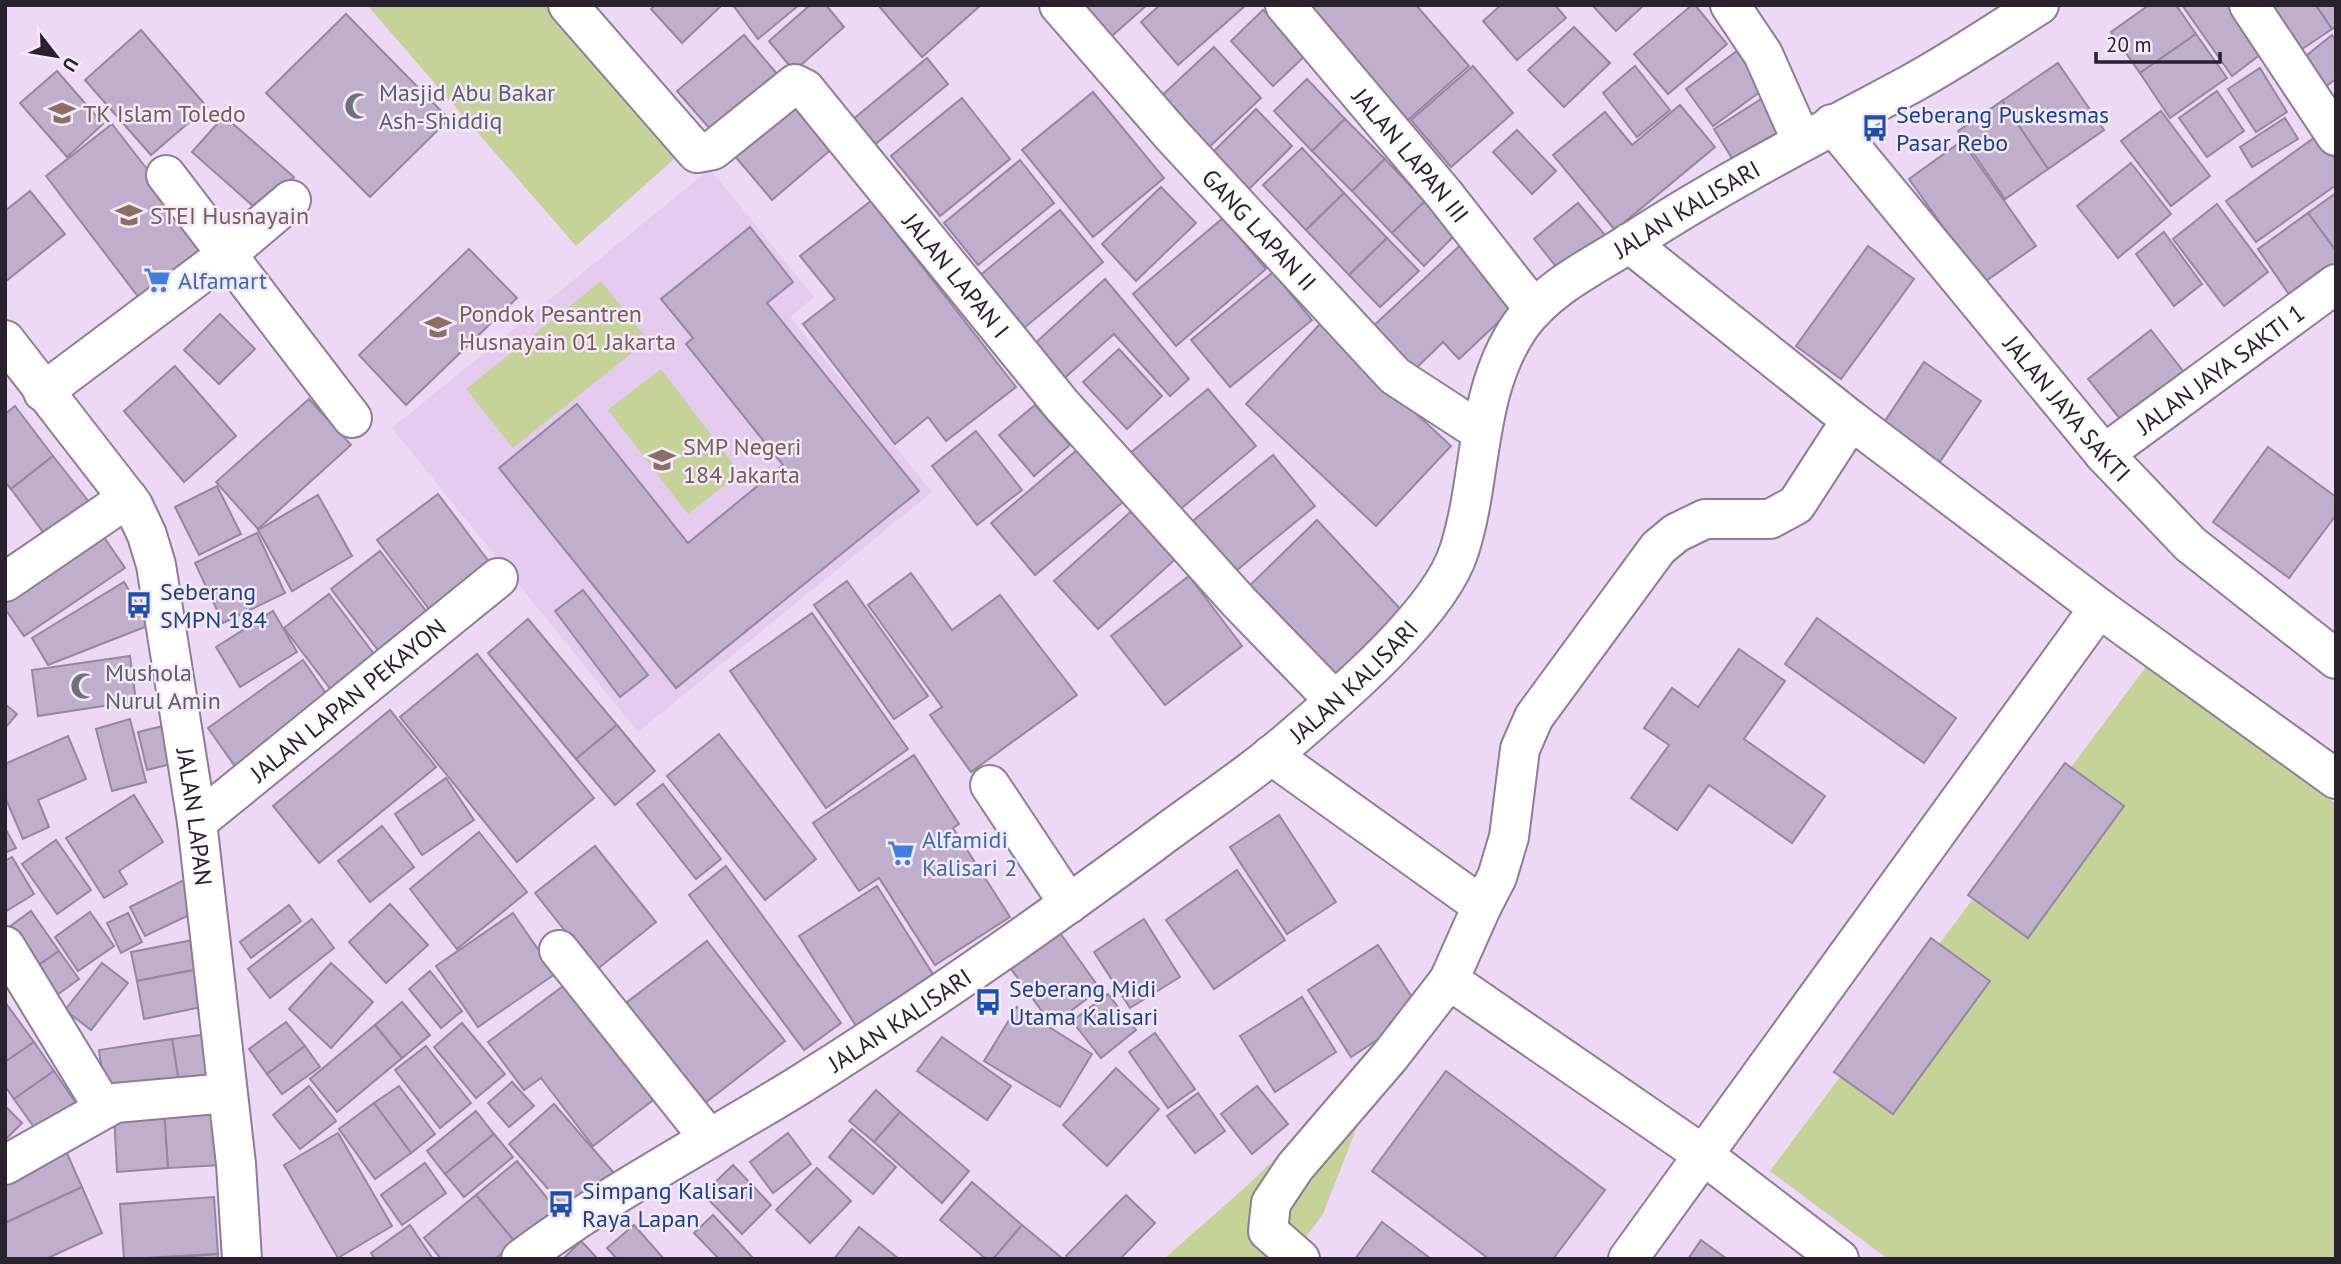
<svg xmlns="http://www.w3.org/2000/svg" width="2341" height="1264" font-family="'PT Sans',sans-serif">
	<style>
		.built { fill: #e4cbef }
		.green { fill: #c5d298 }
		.building { fill: #bfaecc; stroke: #9686a2; stroke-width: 2 }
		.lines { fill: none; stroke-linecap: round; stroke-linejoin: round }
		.minor-casing { stroke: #8f7c97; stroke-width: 42 }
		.minor { stroke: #fff; stroke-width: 38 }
		.labels { text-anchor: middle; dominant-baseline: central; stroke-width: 5; stroke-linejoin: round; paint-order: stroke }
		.worship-label { font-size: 24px; fill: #5b616d; stroke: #f6e9fb; text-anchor: start }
		.education-label { font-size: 24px; fill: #785e54; stroke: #f6e9fb; text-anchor: start }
		.transit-label { font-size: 24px; fill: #164399; stroke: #f6e9fb; text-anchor: start }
		.street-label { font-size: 24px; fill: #29212c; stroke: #f6e9fb }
		.shop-label { font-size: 24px; fill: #366cbe; stroke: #f6e9fb; text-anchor: start }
	</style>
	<rect width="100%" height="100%" fill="#edd8f6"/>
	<path class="built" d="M710 169 814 297 790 317 932 492 638 732 392 428Z"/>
	<g class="green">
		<path d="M367 5H551L681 153 576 246Z"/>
		<path d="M601 281 648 340 513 448 466 389Z"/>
		<path d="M661 369 740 473 688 514 608 410Z"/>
		<path d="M2148 664 2336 804V1259H1888L1770 1171Z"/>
		<path d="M1349 1086 1364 1109 1323 1214 1290 1259H1164L1250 1183Z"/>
	</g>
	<g class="building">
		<path d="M655 5H722L682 43 651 9Z"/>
		<path d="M733 5H799L758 39Z"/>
		<path d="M810 5H826L844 27 794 71 769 41Z"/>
		<path d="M878 5H981L922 57Z"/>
		<path d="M1073 5H1147L1105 42Z"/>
		<path d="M1160 5H1246L1178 65 1141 22Z"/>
		<path d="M1315 5H1416L1469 66 1399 128 1302 17Z"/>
		<path d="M1501 5H1555L1566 18 1517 60 1483 21Z"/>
		<path d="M1592 5H1644L1616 31Z"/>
		<path d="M1692 5H1695L1727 44 1668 94 1634 54Z"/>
		<path d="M2149 5H2176L2196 34 2140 73 2111 32Z"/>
		<path d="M2182 5H2233L2265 51 2232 76Z"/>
		<path d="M2255 5H2316L2332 29 2290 57Z"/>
		<path d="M2316 5H2336V26L2332 29Z"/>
		<path d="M1263 10 1306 55 1273 86 1231 41Z"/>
		<path d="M346 14 449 119 370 197 266 93Z"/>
		<path d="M1574 27 1610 63 1564 107 1528 70Z"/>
		<path d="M141 30 207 107 151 155 85 80Z"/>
		<path d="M2196 34 2227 78 2170 118 2140 73Z"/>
		<path d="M744 35 783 81 717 137 677 91Z"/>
		<path d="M2332 35 2336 40V79L2318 92 2296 64Z"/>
		<path d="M1214 47 1261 98 1204 152 1156 101Z"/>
		<path d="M1741 48 1768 86 1713 126 1686 89Z"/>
		<path d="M927 58 948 84 872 147 851 121Z"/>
		<path d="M2058 63 2104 130 2048 169 2002 101Z"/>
		<path d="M1473 66 1513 113 1451 167 1411 120Z"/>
		<path d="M1635 66 1670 110 1637 137 1603 93Z"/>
		<path d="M2260 68 2287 112 2256 132 2228 89Z"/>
		<path d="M57 71 103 124 67 157 20 103Z"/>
		<path d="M1307 79 1345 119 1312 151 1274 111Z"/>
		<path d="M2217 91 2244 131 2207 157 2179 118Z"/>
		<path d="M1093 92 1164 178 1093 237 1022 150Z"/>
		<path d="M1766 96 1793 140 1741 173 1714 129Z"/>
		<path d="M962 98 1010 159 940 216 891 156Z"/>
		<path d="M2002 101 2048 169 2005 199 1958 131Z"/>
		<path d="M795 103 833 148 772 200 734 155Z"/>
		<path d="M1680 105 1715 147 1615 230 1553 155 1605 112 1632 145Z"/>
		<path d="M1256 109 1292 146 1243 195 1207 158Z"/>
		<path d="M2161 111 2210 176 2171 206 2121 141Z"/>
		<path d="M224 116 294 177 262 214 192 152Z"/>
		<path d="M2285 118 2298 139 2252 167 2240 147Z"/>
		<path d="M1345 119 1385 159 1352 191 1312 151Z"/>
		<path d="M112 124 213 254 146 307 46 176Z"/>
		<path d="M1517 130 1556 171 1532 194 1493 152Z"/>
		<path d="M2318 135 2336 161V185L2256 242 2226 201Z"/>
		<path d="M1962 141 2036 246 1983 283 1909 179Z"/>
		<path d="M1302 148 1344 193 1306 230 1263 185Z"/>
		<path d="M1385 159 1425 201 1392 233 1352 191Z"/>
		<path d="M1020 160 1054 203 978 265 944 223Z"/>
		<path d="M2131 163 2171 214 2118 258 2077 206Z"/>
		<path d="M1161 187 1196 223 1136 281 1102 244Z"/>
		<path d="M30 191 65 234 5 282V211Z"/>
		<path d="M1344 193 1387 238 1349 275 1306 230Z"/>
		<path d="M2336 193V251L2308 213Z"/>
		<path d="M871 201 1016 387 946 441 928 417 895 444 803 324 835 299 800 256Z"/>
		<path d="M1425 201 1456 234 1424 266 1392 233Z"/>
		<path d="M1578 203 1611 242 1566 279 1534 239Z"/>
		<path d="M2217 204 2268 272 2224 306 2173 239Z"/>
		<path d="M1060 210 1103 262 1011 339 967 286Z"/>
		<path d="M2308 213 2336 251V263L2290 296 2258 249Z"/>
		<path d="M1223 218 1266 269 1176 346 1133 294Z"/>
		<path d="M750 227 793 282 767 303 919 491 676 688 499 468 577 404 688 543 783 465 686 344 693 338 661 299Z"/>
		<path d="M2164 232 2202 284 2174 306 2136 254Z"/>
		<path d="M1387 238 1419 271 1380 307 1349 275Z"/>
		<path d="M1467 239 1523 299 1459 359 1443 342 1411 373 1370 329Z"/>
		<path d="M1868 246 1914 279 1841 379 1796 346Z"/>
		<path d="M469 249 517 298 406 405 359 355Z"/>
		<path d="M1273 272 1312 320 1230 387 1191 340Z"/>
		<path d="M1105 279 1189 379 1170 396 1114 334 1060 382 1030 348Z"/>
		<path d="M220 314 255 349 219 384 184 350Z"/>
		<path d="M1320 324 1451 446 1376 526 1246 404Z"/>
		<path d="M2151 330 2187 376 2125 425 2088 379Z"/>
		<path d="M1119 349 1162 396 1127 429 1083 382Z"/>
		<path d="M1924 362 1981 401 1935 469 1879 430Z"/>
		<path d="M175 366 236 436 184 482 124 411Z"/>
		<path d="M1208 389 1256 446 1171 517 1123 459Z"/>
		<path d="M309 399 351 445 258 529 216 482Z"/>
		<path d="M1035 405 1070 445 1034 476 999 435Z"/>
		<path d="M15 406 53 456 11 489 5 482V414Z"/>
		<path d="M976 431 1022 490 977 525 932 466Z"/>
		<path d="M1084 444 1129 497 1035 575 991 523Z"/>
		<path d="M2268 447 2336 497V515L2289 578 2213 522Z"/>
		<path d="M1273 455 1315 506 1231 575 1189 524Z"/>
		<path d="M53 456 93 507 49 540 11 489Z"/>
		<path d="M217 486 241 534 199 555 175 507Z"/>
		<path d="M438 494 496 571 435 617 377 540Z"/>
		<path d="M318 495 352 556 292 591 258 530Z"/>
		<path d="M1136 507 1180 555 1098 629 1054 581Z"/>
		<path d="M1317 520 1406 615 1329 687 1241 594Z"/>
		<path d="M97 527 125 568 24 636 5 609V588Z"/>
		<path d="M257 533 285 593 223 623 195 563Z"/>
		<path d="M380 551 430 616 381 654 331 589Z"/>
		<path d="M911 573 952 630 1000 595 1077 695 971 772 930 715 942 707 868 605Z"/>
		<path d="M1189 576 1242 646 1165 705 1111 636Z"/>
		<path d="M847 581 928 696 894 719 814 605Z"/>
		<path d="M124 582 150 625 48 665 32 638Z"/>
		<path d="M583 590 648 675 620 697 555 611Z"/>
		<path d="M329 594 380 662 335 695 284 628Z"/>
		<path d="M273 611 297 652 240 687 216 647Z"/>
		<path d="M812 613 908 749 826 808 730 671Z"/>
		<path d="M1817 618 1956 718 1924 763 1785 664Z"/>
		<path d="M528 619 617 725 576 759 488 653Z"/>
		<path d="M1739 649 1785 681 1744 739 1825 796 1792 843 1709 785 1677 830 1631 798 1669 745 1644 728 1672 688 1698 707Z"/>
		<path d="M477 654 594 798 517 862 400 717Z"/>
		<path d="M130 656 136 701 38 716 32 670Z"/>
		<path d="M303 660 334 705 239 772 208 728Z"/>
		<path d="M5 704 17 714 5 728Z"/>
		<path d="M390 710 436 767 319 863 273 806Z"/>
		<path d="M130 719 146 782 112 791 96 729Z"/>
		<path d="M167 725 175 763 147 770 138 732Z"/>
		<path d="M617 725 655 771 615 805 576 759Z"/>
		<path d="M719 734 816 859 765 900 667 776Z"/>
		<path d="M68 736 86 779 38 800 49 827 23 839 5 797V764Z"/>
		<path d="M914 755 959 824 953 828 1010 917 935 965 879 878 859 891 813 823Z"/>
		<path d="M2065 763 2124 806 2028 938 1968 895Z"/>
		<path d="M446 778 474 820 422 855 395 814Z"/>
		<path d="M663 784 721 859 696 879 637 804Z"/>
		<path d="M134 795 163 842 119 871 127 884 104 898 66 838Z"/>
		<path d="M1279 815 1336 902 1287 934 1230 847Z"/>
		<path d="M382 826 414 867 370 902 338 861Z"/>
		<path d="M5 828 16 848 5 853Z"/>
		<path d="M479 832 527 892 457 949 410 889Z"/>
		<path d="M56 840 91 890 57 914 22 864Z"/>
		<path d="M595 846 656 922 596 970 535 893Z"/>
		<path d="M12 857 34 894 5 912V861Z"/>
		<path d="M726 866 841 1023 804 1050 689 895Z"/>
		<path d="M1237 870 1285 940 1214 989 1166 920Z"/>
		<path d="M190 877 204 908 145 936 130 907Z"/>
		<path d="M877 886 936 979 858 1029 799 936Z"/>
		<path d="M390 904 428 945 386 983 349 942Z"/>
		<path d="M289 905 301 921 251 958 240 942Z"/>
		<path d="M31 911 59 951 30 971 5 930Z"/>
		<path d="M90 912 114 946 78 971 55 937Z"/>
		<path d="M128 913 142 942 121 953 107 923Z"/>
		<path d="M513 913 555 974 478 1027 436 966Z"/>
		<path d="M312 919 334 948 270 998 248 969Z"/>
		<path d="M1144 919 1180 977 1130 1008 1094 952Z"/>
		<path d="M1060 933 1100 989 1052 1025 1011 969Z"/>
		<path d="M1931 938 1990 981 1893 1114 1834 1072Z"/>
		<path d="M198 939 204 968 137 981 131 952Z"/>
		<path d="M707 941 785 1041 696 1110 618 1009Z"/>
		<path d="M1378 945 1421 1011 1351 1057 1308 990Z"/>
		<path d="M59 951 79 979 50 1000 30 971Z"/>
		<path d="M102 963 128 983 91 1030 65 1010Z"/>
		<path d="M331 963 373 1002 331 1048 289 1009Z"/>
		<path d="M204 968 211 1005 144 1019 137 981Z"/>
		<path d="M430 971 462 1011 441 1028 409 989Z"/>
		<path d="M578 975 665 1091 593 1146 541 1078 524 1090 488 1042Z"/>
		<path d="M1108 994 1136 1030 1101 1058 1072 1021Z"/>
		<path d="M1302 997 1336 1052 1275 1092 1240 1036Z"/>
		<path d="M5 1002 34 1042 5 1062Z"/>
		<path d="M402 1002 430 1035 402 1058 375 1025Z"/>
		<path d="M1017 1007 1092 1054 1060 1107 984 1061Z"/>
		<path d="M286 1022 305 1046 267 1074 249 1049Z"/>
		<path d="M462 1023 505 1074 476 1098 434 1047Z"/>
		<path d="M375 1025 402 1058 337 1112 310 1079Z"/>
		<path d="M215 1033 221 1077 179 1083 172 1039Z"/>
		<path d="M1155 1033 1195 1089 1168 1108 1129 1052Z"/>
		<path d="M942 1037 1011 1086 987 1120 917 1071Z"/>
		<path d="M172 1039 179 1083 105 1094 99 1050Z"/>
		<path d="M34 1042 54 1071 14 1099 5 1086V1062Z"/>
		<path d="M305 1046 320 1067 282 1094 267 1074Z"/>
		<path d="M426 1046 471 1103 440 1128 395 1070Z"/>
		<path d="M1116 1068 1159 1109 1107 1166 1063 1125Z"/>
		<path d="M54 1071 80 1109 41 1137 14 1099Z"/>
		<path d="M1446 1071 1605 1190 1553 1259H1489L1372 1171Z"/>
		<path d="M512 1082 534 1106 509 1127 488 1103Z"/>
		<path d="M309 1086 336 1121 300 1149 273 1115Z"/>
		<path d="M399 1086 435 1134 411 1153 374 1103Z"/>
		<path d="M1257 1086 1288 1124 1252 1154 1221 1114Z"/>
		<path d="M876 1090 900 1112 874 1142 849 1121Z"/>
		<path d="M1198 1093 1225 1131 1195 1153 1167 1116Z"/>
		<path d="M374 1103 411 1153 375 1179 339 1129Z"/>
		<path d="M554 1104 614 1173 568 1212 509 1144Z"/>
		<path d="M5 1106 22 1123 5 1140Z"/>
		<path d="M217 1107 221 1165 168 1168 164 1111Z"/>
		<path d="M164 1111 168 1168 117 1172 114 1114Z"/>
		<path d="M476 1111 494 1134 445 1174 427 1151Z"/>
		<path d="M900 1112 969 1171 942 1203 874 1142Z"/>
		<path d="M852 1129 896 1167 873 1194 829 1157Z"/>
		<path d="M338 1133 392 1226 338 1258 284 1165Z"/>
		<path d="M788 1133 811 1164 773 1193 750 1162Z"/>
		<path d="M494 1134 513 1157 464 1197 445 1174Z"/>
		<path d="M65 1149 82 1187 5 1223V1177Z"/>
		<path d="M517 1161 556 1209 515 1242 476 1195Z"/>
		<path d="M425 1163 446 1193 402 1225 381 1195Z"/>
		<path d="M733 1165 771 1205 742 1234 703 1194Z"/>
		<path d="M817 1168 851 1201 810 1243 776 1210Z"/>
		<path d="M972 1182 1022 1225 993 1259H986L940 1220Z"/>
		<path d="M82 1187 102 1233 46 1259H5V1223Z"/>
		<path d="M476 1195 515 1242 495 1259H441L424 1238Z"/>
		<path d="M1126 1195 1155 1223 1120 1259H1069L1066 1256Z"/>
		<path d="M214 1197 218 1254 124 1259 120 1204Z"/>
		<path d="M713 1215 754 1259H719L694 1233Z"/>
		<path d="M1382 1222 1431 1259H1355Z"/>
		<path d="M410 1225 433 1259H375L371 1253Z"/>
		<path d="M634 1225 664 1259H617L607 1248Z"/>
		<path d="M1022 1225 1063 1259H993Z"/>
		<path d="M859 1227 899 1259H834Z"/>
		<path d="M1701 1240 1727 1259H1688Z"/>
		<path d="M581 1241 598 1259H563Z"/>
		<path d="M218 1254V1259H160Z"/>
	</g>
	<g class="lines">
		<defs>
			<g id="minor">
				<path id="s1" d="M568 5 697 153 713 150 795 84 805 89 1061 404 1239 602 1334 700"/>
				<path id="s2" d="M1059 5 1172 135 1395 376 1481 432"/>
				<path id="s3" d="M1285 5 1444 194 1534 309"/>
				<path d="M1730 5 1763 54 1802 142"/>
				<path d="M2249 5 2336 136"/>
				<path id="s4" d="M1832 124 2104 454 2190 544 2336 659"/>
				<path d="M166 175 352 418"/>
				<path d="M1629 243 1851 420 2099 608 2336 779"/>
				<path id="s5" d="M5 340 133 505 147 535 156 565 197 822 236 1164 242 1259"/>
				<path d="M43 392 226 255 291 200"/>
				<path id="s6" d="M2104 454 2336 284"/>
				<path d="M5 582 128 498"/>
				<path d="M1271 755 1482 906 1449 980 1702 1154 1839 1259"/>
				<path d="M990 785 1069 904"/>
				<path id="s7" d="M197 822 498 578"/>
				<path d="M1482 906 1497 877 1509 837 1520 749 1534 717 1658 548 1676 533 1705 519H1770L1796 505 1851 420"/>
				<path d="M5 946 103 1107"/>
				<path d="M559 950 708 1137"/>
				<path d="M5 1165 115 1103 227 1093"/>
				<path id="s8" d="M521 1259C609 1193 705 1143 798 1086 919 1010 1037 928 1151 844 1200 807 1253 773 1298 733 1347 691 1440 611 1459 551 1483 477 1474 393 1520 326 1548 287 1594 266 1633 241 1722 183 1816 135 1909 85 1953 61 1996 32 2039 5"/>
				<path d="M1300 1259 1268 1231 1271 1203 1295 1167 1391 1055 1449 980"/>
				<path d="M1628 1259 2099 608"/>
			</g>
		</defs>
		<use href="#minor" class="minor-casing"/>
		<use href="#minor" class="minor"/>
	</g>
	<defs>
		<symbol id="mosque-bare" viewBox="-9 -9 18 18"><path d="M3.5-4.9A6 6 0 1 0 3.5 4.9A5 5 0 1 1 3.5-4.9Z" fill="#6b7280" stroke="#f6e9fb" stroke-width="2.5" paint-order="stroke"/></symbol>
		<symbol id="school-bare" viewBox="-9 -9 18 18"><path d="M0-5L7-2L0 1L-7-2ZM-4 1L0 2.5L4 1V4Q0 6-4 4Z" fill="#8d6e63" stroke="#f6e9fb" stroke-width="2.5" paint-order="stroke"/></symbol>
		<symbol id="bus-bare" viewBox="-9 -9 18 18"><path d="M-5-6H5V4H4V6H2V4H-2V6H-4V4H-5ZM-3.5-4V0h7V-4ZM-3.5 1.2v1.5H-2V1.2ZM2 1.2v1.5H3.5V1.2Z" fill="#1a4fb4" stroke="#f6e9fb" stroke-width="2.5" paint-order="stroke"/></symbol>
		<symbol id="university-bare" viewBox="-9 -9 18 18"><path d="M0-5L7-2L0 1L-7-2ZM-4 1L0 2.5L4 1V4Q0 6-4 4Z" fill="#8d6e63" stroke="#f6e9fb" stroke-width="2.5" paint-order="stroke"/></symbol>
		<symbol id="supermarket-bare" viewBox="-9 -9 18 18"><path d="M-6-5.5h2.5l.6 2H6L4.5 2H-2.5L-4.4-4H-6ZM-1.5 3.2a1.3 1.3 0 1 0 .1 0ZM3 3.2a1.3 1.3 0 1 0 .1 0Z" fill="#3f7fe0" stroke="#f6e9fb" stroke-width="2.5" paint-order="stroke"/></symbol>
	</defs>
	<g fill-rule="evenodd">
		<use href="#mosque-bare" x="339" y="87" width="38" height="38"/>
		<use href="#school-bare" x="43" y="94" width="38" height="38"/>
		<use href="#bus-bare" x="1856" y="109" width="38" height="38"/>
		<use href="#university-bare" x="110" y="196" width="38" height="38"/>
		<use href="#supermarket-bare" x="138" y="261" width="38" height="38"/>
		<use href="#school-bare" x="419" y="308" width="38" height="38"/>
		<use href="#school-bare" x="643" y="441" width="38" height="38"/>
		<use href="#bus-bare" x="120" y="586" width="38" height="38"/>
		<use href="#mosque-bare" x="65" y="667" width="38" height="38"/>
		<use href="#supermarket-bare" x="882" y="834" width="38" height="38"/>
		<use href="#bus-bare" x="969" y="983" width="38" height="38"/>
		<use href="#bus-bare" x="542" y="1185" width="38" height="38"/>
	</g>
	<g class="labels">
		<g class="worship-label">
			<text x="379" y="92">Masjid Abu Bakar<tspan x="379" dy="28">Ash-Shiddiq</tspan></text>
			<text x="105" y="672">Mushola<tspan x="105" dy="28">Nurul Amin</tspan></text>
		</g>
		<g class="education-label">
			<text x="83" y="113">TK Islam Toledo</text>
			<text x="150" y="215">STEI Husnayain</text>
			<text x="459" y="313">Pondok Pesantren<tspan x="459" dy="28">Husnayain 01 Jakarta</tspan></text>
			<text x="683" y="446">SMP Negeri<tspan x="683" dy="28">184 Jakarta</tspan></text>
		</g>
		<g class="transit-label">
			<text x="1896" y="114">Seberang Puskesmas<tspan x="1896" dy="28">Pasar Rebo</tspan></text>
			<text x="160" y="591">Seberang<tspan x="160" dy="28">SMPN 184</tspan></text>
			<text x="1009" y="988">Seberang Midi<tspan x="1009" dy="28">Utama Kalisari</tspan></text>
			<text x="582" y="1190">Simpang Kalisari<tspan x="582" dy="28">Raya Lapan</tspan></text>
		</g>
		<g class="street-label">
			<text stroke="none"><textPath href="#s3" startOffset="196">JALAN LAPAN III</textPath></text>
			<text stroke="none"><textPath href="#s8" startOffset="1624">JALAN KALISARI</textPath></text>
			<text stroke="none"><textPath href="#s2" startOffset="301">GANG LAPAN II</textPath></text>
			<text stroke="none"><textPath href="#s1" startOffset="569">JALAN LAPAN I</textPath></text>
			<text stroke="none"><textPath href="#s6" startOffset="144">JALAN JAYA SAKTI 1</textPath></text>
			<text stroke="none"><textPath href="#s4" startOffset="369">JALAN JAYA SAKTI</textPath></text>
			<text stroke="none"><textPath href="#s8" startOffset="1015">JALAN KALISARI</textPath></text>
			<text stroke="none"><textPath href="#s7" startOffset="194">JALAN LAPAN PEKAYON</textPath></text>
			<text stroke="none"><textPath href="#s5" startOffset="528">JALAN LAPAN</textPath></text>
			<text stroke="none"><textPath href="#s8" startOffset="448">JALAN KALISARI</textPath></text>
		</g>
		<g class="shop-label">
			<text x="178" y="280">Alfamart</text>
			<text x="922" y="839">Alfamidi<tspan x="922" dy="28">Kalisari 2</tspan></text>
		</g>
	</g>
	<rect width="2341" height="1264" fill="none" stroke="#29212c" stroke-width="14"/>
	<g transform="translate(56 56) rotate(121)" stroke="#f6e9fb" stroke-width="5" paint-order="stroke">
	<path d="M0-5L12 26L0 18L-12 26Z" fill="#29212c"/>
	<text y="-10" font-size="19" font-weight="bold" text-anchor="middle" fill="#29212c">U</text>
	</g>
	<path d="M2096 52v10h124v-10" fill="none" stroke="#29212c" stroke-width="3.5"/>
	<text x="2106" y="52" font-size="21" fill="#29212c" stroke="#f6e9fb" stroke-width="5" paint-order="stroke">20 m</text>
</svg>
